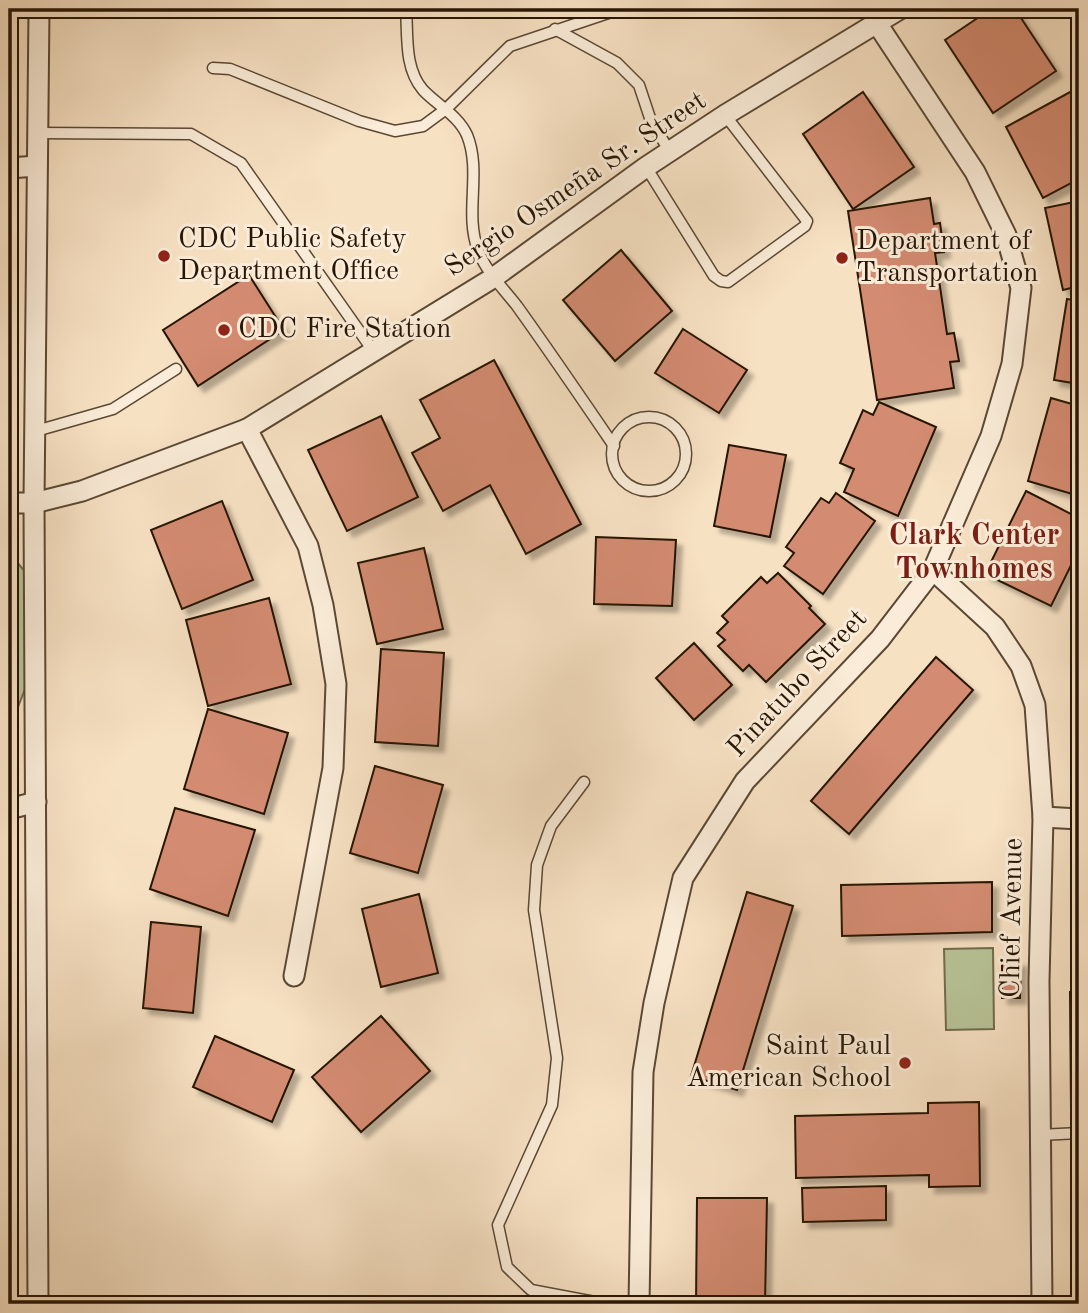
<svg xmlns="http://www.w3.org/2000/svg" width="1088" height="1313" font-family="'Old Standard TT',serif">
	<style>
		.green { fill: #b8c498; stroke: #706c4e; stroke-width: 2 }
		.building { fill: #d38b71; stroke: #271505; stroke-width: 2; filter: url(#shadow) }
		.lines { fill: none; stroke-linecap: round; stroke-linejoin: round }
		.service-casing { stroke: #5b4834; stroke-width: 13 }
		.minor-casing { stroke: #5b4834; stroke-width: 23 }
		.service { stroke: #faecd8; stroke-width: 10 }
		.minor { stroke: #faecd8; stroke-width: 19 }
		.poi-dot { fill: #8f2418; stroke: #faecd8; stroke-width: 2.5 }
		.labels { text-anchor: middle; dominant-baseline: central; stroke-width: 6; stroke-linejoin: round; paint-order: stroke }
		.street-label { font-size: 28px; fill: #271505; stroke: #faecd8 }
		.poi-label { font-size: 28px; fill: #271505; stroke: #faecd8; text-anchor: start }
		.neighbourhood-label { font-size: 30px; font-weight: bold; fill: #7a1f14; stroke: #faecd8 }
	</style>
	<defs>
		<filter id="shadow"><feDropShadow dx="6" dy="6" stdDeviation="2" flood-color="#0004"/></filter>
	</defs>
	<rect width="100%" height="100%" fill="#f7e1c3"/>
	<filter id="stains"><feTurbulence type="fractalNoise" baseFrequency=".00286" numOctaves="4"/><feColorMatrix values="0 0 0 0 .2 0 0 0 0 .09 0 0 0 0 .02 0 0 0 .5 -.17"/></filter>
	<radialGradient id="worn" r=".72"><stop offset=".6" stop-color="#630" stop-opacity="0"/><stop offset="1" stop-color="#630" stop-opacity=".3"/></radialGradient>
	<g class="green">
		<path d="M9 552 26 573 28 622 25 689 9 730Z"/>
		<path d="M993 948 994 1029 946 1030 944 949Z"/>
	</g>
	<g class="building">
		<path d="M991 9H1015L1056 71 993 113 945 40Z"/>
		<path d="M1072 91 1079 106V179L1043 198 1006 127Z"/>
		<path d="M863 92 914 167 853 209 803 134Z"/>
		<path d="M930 198 934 224 940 223 944 252 935 253 947 334 954 333 959 361 950 362 954 388 877 400 848 211Z"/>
		<path d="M1079 201V286L1063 290 1045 208Z"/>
		<path d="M621 250 672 311 615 361 563 300Z"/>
		<path d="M249 275 284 330 198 386 163 330Z"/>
		<path d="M1067 299 1079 301V384L1054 380Z"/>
		<path d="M683 329 747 370 719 413 655 373Z"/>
		<path d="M494 360 581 524 526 554 490 485 443 511 412 453 440 438 420 400Z"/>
		<path d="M1051 398 1079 406V496L1028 481Z"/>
		<path d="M879 402 936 427 898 516 844 492 854 469 840 463 863 410 873 415Z"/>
		<path d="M381 416 418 497 347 531 308 450Z"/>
		<path d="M729 445 786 455 770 537 714 526Z"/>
		<path d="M1026 491 1079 518V549L1051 606 985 574Z"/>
		<path d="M836 493 875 521 823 594 784 566 794 553 786 547 821 498 829 503Z"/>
		<path d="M222 501 253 580 182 609 151 530Z"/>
		<path d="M596 537 676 540 672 606 594 604Z"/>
		<path d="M424 548 443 629 377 644 358 563Z"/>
		<path d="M778 573 811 606 809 608 825 624 766 682 749 665 743 671 718 646 725 640 717 633 728 622 722 616 761 577 767 583Z"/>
		<path d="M269 598 291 684 208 706 186 620Z"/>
		<path d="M694 643 732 685 694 720 656 678Z"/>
		<path d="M381 649 444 653 438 746 375 742Z"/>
		<path d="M936 657 973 690 849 834 811 801Z"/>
		<path d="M208 709 288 733 264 814 184 789Z"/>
		<path d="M375 766 443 785 418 873 350 853Z"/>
		<path d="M175 808 255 830 228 916 150 889Z"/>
		<path d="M1074 873H1079V975H1075Z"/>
		<path d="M992 882V932L842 936 841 885Z"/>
		<path d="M747 892 793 906 737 1090 691 1076Z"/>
		<path d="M419 894 438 973 381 987 362 909Z"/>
		<path d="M151 922 201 927 193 1013 143 1008Z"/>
		<path d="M1002 961H1021L1020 998H1002Z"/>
		<path d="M1070 992H1079V1108H1071Z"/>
		<path d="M381 1016 430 1071 361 1132 312 1077Z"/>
		<path d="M215 1036 294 1070 272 1122 193 1087Z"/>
		<path d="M979 1102 980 1186 929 1187V1175L796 1178 795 1116 928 1113V1103Z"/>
		<path d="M1074 1179H1079V1304H1075Z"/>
		<path d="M886 1186V1220L803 1222 802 1188Z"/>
		<path d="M697 1198H767L765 1304H696Z"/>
		<path d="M559 1298V1303L582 1302V1304H513V1302L526 1303V1299Z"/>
	</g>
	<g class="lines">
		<defs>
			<g id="service">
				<path d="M406 9C408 36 404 68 423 90 437 105 458 115 467 135 482 172 464 213 478 250 486 272 503 288 517 306 550 352 582 399 614 446"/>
				<path d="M555 29 617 63 639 85 651 121 670 152"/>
				<path d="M213 68 230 69 359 121 395 131 423 126 446 109 510 46 620 9"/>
				<path d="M37 133 191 134 241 163 374 352"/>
				<path d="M646 167 714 276 721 281 728 282 805 226 807 221 725 115"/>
				<circle cx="649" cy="454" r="37"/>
				<path d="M36 431 113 409 176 369"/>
				<path d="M584 782 551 826 537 865 534 910 557 1058 552 1105 498 1225 507 1267 531 1290 605 1304"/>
				<path d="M1040 1135 1079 1133"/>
			</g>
			<g id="minor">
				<path d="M9 168 37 166"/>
				<path d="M247 429 308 546 323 605 336 684 333 768 294 976"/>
				<path d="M9 503H34L82 491 247 429 493 278 646 167 725 115 900 9"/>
				<path d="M933 570 995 627 1021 666 1035 705 1043 817 1039 981 1042 1304"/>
				<path d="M9 809 36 802"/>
				<path d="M1043 817 1079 819"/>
				<path d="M38 1304 34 503 39 9"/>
				<path d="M639 1304 643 1072 654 1003 683 878 745 781 880 639 933 570 991 436 1012 364 1021 288 1006 235 975 172 876 22"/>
			</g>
		</defs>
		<use href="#service" class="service-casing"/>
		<use href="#minor" class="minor-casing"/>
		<use href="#service" class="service"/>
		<use href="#minor" class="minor"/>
	</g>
	<g class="poi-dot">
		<circle cx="164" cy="256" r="7"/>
		<circle cx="842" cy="258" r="7"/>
		<circle cx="224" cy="330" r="7"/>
		<circle cx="905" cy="1063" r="7"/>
	</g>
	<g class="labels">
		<g class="street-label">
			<text transform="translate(576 185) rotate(-34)">Sergio Osmeña Sr. Street</text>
			<text transform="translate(798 684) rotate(-47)">Pinatubo Street</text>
			<text transform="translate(1013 918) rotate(-89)">Chief Avenue</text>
		</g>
		<g class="poi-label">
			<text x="178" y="240">CDC Public Safety<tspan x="178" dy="32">Department Office</tspan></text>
			<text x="856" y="242">Department of<tspan x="856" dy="32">Transportation</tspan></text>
			<text x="238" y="330">CDC Fire Station</text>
			<text x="891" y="1047" text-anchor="end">Saint Paul<tspan x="891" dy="32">American School</tspan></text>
		</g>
		<g class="neighbourhood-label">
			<text x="974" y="536">Clark Center<tspan x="974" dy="34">Townhomes</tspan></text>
		</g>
	</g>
	<rect width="1088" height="1313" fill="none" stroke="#f7e1c3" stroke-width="35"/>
	<rect x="10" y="10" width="1067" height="1292" fill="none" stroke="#271505" stroke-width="3.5"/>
	<rect x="18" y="18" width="1053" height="1278" fill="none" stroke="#271505" stroke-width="2"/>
	<rect width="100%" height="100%" filter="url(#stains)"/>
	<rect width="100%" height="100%" fill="url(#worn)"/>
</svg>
